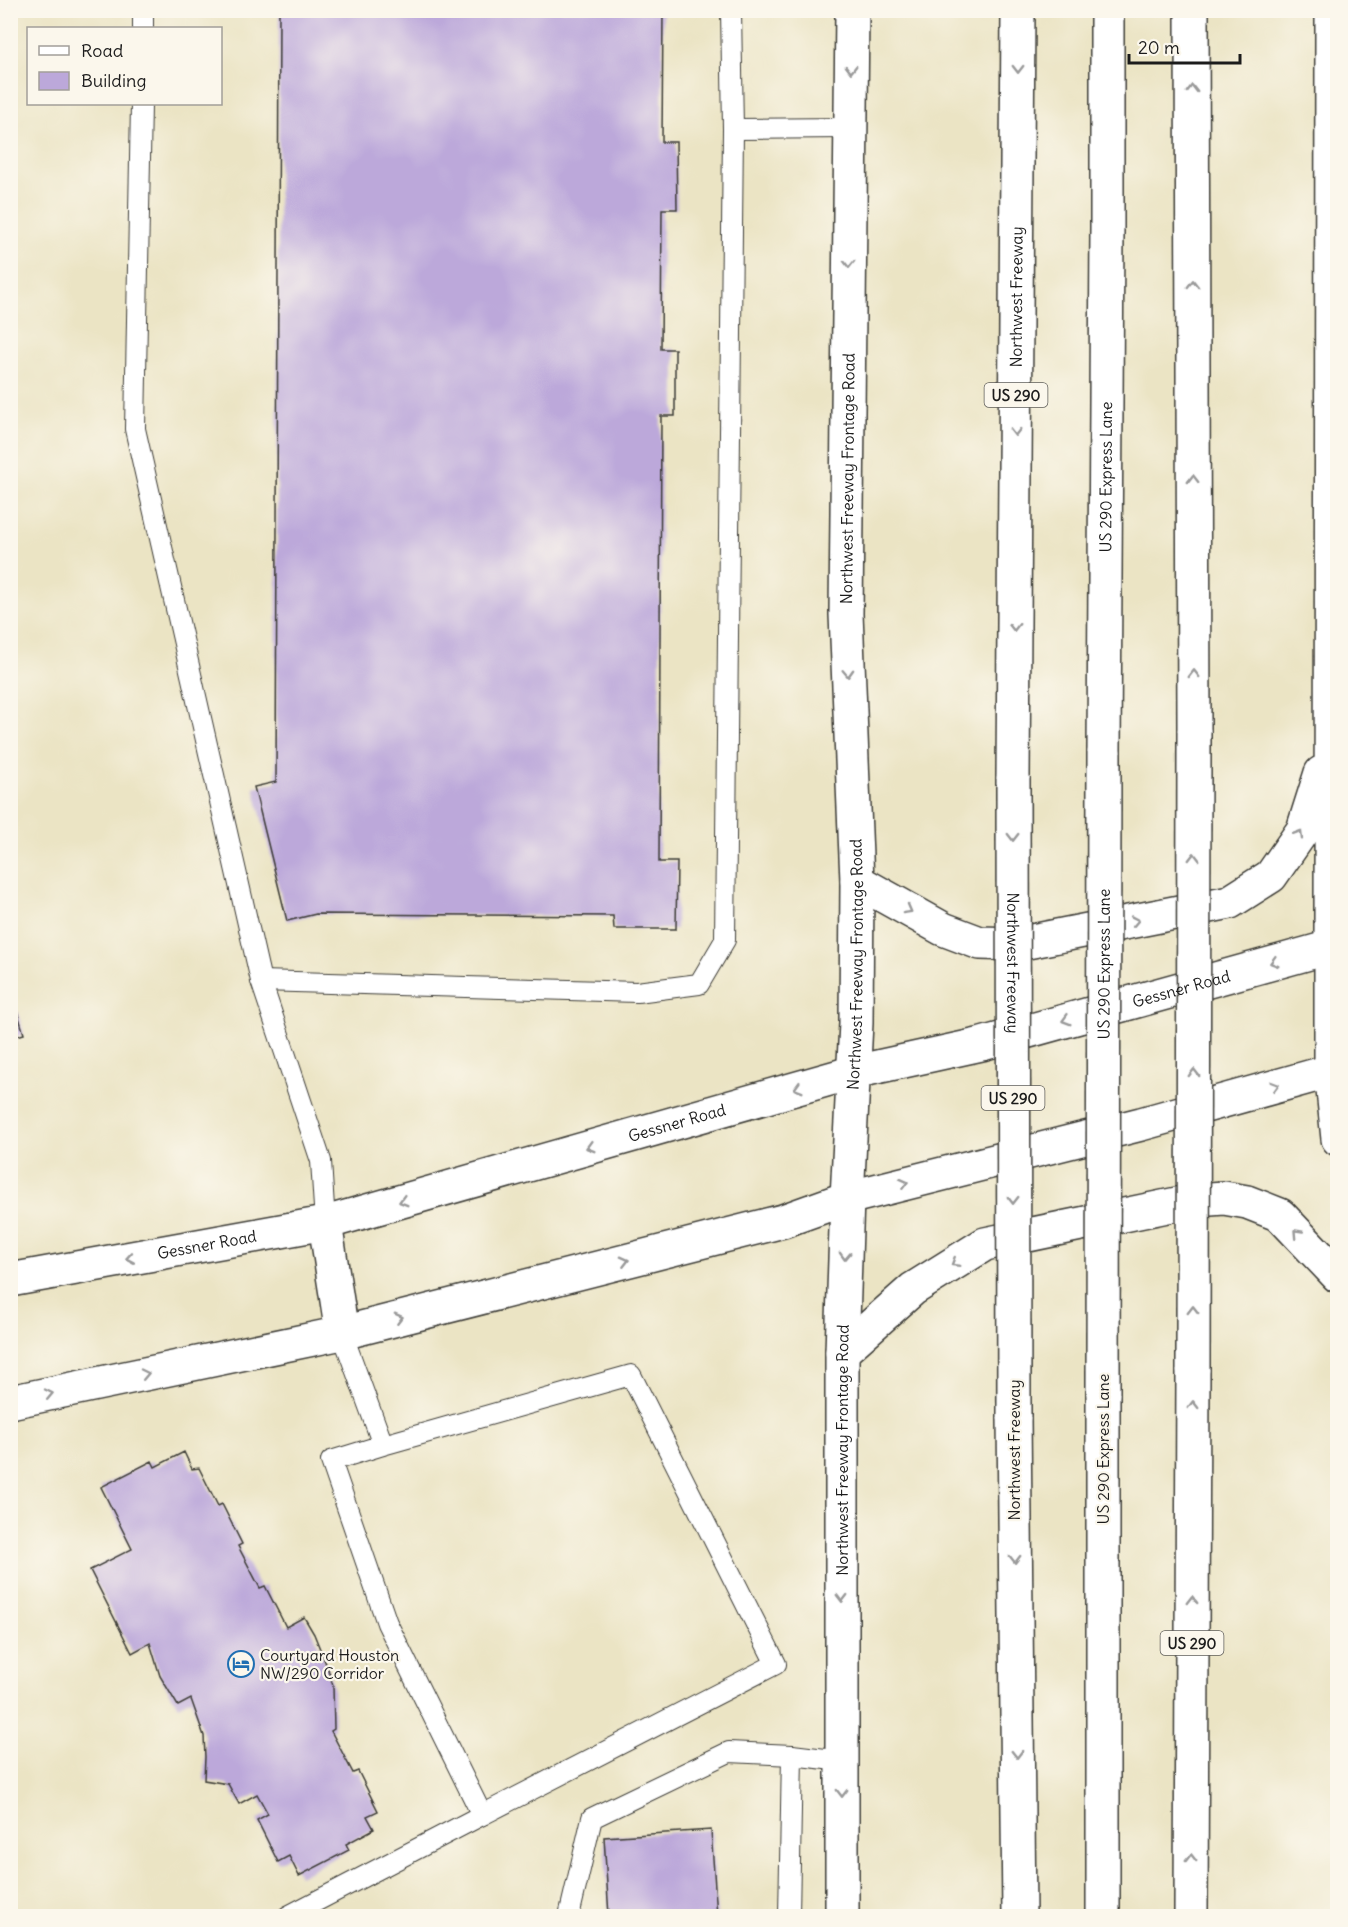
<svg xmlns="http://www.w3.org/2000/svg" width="1348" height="1927" font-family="Delius,sans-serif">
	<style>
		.building { fill: #bca8da }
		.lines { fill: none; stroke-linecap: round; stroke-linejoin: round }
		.lane-casing { stroke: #3b3a35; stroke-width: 22 }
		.secondary-casing { stroke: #3b3a35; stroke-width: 36 }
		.highway-casing { stroke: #3b3a35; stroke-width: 36 }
		.lane { stroke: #fff; stroke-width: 20 }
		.secondary { stroke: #fff; stroke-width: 33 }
		.highway { stroke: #fff; stroke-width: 33 }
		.highway-bridge-casing { stroke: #3b3a35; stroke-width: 36; stroke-linecap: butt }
		.highway-bridge { stroke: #fff; stroke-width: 33 }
		.oneway { stroke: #999 }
		.labels { text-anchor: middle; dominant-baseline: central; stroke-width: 4.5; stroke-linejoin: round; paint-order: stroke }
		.shield { fill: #fbf7ec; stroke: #5f5e5a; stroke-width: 1.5 }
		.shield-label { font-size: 15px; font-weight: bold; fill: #1c1c1c }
		.street-label { font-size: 16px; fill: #1c1c1c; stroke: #fbf7ec }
		.poi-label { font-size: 16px; fill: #1c1c1c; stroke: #fbf7ec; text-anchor: start }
	</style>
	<rect width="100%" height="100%" fill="#fbf7ec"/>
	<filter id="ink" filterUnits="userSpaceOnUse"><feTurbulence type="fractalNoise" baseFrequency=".0167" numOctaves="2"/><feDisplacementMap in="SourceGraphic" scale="12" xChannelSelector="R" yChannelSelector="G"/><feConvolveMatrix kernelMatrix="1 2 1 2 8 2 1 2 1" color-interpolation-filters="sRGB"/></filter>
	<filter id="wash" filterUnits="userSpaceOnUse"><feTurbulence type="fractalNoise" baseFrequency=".008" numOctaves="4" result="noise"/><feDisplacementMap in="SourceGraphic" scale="24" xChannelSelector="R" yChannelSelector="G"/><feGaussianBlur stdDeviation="1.35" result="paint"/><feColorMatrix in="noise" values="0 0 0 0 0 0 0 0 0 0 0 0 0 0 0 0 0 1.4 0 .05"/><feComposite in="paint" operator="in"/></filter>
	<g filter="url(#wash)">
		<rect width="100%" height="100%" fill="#ebe4c4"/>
		<g id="blocks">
			<g class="building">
				<path d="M279 10H663L662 142H676L677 209H662L661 349H675V416H661L659 862H677L676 929H614L613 916 316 914 287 921 254 787 276 782Z"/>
				<path d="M10 988 24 1034 10 1038Z"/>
				<path d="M184 1452 192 1469 199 1468 218 1506 222 1504 242 1544 238 1546 260 1588 265 1586 286 1627 304 1617 314 1634 328 1669 333 1686 334 1729 331 1731 353 1773 358 1771 378 1811 367 1816 374 1829 346 1844 349 1850 299 1876 289 1856 278 1862 257 1820 268 1814 257 1794 239 1804 228 1784 204 1780 205 1757 204 1736 191 1699 178 1706 160 1676 150 1643 132 1653 90 1570 132 1549 101 1487 152 1461 155 1467Z"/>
				<path d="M711 1830 717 1916H609L604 1837Z"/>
			</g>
		</g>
	</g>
	<g filter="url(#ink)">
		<use href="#blocks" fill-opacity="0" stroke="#3b3a35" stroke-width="1.5"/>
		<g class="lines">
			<defs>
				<g id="lane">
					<path d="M143 28V10"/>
					<path d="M141 104 135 429 261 981 637 992 699 984 725 940 733 129 731 10"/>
					<path d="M733 129 850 128"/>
					<path d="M261 981 321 1161 325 1223"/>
					<path d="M342 1333 383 1445 631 1375 776 1664 482 1815 387 1623 331 1461 383 1445"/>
					<path d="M288 1916 482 1815"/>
					<path d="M569 1916 592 1818 729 1752 792 1755 842 1761"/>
					<path d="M789 1916 792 1755"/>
				</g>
				<g id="secondary">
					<path d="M1332 10 1331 946V1070L1338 1139"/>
					<path d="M857 881 943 929 980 943 1017 944 1230 902 1271 876 1303 830 1321 773"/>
					<path d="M325 1223 342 1333"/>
					<path id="s1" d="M10 1280 325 1223 854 1072 982 1044 1338 945"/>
					<path d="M842 1352 913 1289 985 1244 1196 1200 1224 1198 1247 1202 1280 1215 1338 1276"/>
					<path d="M10 1402 342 1333 783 1221 847 1198 1141 1124 1338 1069"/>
					<path id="s2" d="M842 1916V1352L847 1198 856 1023 857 881 846 614 852 10"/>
				</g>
				<g id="highway">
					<path d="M1192 10 1194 732"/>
					<path id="s3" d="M1104 753 1107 227V10"/>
					<path id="s4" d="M1013 779 1018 10"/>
					<path d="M1014 1417 1019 1916"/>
					<path d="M1103 1916V1393"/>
					<path d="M1191 1916 1193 1369"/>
				</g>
			</defs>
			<use href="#lane" class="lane-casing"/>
			<use href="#secondary" class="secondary-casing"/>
			<use href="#highway" class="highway-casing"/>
			<use href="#lane" class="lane"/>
			<use href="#secondary" class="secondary"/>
			<use href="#highway" class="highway"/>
			<defs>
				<g id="highway-bridge">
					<path id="s5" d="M1013 779 1014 1417"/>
					<path d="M1193 1369 1194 732"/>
					<path id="s6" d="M1103 1393 1104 753"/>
				</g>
			</defs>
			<use href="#highway-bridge" class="highway-bridge-casing"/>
			<use href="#highway-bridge" class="highway-bridge"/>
		</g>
		<defs><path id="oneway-chevron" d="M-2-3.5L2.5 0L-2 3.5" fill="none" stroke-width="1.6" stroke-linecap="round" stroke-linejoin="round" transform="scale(1.5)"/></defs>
		<g class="oneway">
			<use href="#oneway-chevron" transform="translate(851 69) rotate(91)"/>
			<use href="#oneway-chevron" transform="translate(1018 69) rotate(90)"/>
			<use href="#oneway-chevron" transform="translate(1192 89) rotate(-90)"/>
			<use href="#oneway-chevron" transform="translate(849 264) rotate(91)"/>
			<use href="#oneway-chevron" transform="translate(1193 284) rotate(-90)"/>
			<use href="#oneway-chevron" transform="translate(1015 432) rotate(90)"/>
			<use href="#oneway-chevron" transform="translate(1193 479) rotate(-90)"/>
			<use href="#oneway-chevron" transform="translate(1014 627) rotate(90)"/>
			<use href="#oneway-chevron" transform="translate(848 673) rotate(88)"/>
			<use href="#oneway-chevron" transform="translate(1194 674) rotate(-90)"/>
			<use href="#oneway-chevron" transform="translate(1299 834) rotate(-59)"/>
			<use href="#oneway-chevron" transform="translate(1013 837) rotate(90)"/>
			<use href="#oneway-chevron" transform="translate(1194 857) rotate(-90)"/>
			<use href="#oneway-chevron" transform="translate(908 910) rotate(29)"/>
			<use href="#oneway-chevron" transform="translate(1135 921) rotate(-11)"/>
			<use href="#oneway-chevron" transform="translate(1274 962) rotate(164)"/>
			<use href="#oneway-chevron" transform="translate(1066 1020) rotate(164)"/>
			<use href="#oneway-chevron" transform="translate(1194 1073) rotate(-90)"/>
			<use href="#oneway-chevron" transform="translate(1275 1086) rotate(-16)"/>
			<use href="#oneway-chevron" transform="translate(798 1088) rotate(164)"/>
			<use href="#oneway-chevron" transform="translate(590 1147) rotate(164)"/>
			<use href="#oneway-chevron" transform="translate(904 1183) rotate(-14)"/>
			<use href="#oneway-chevron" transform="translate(1013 1200) rotate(90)"/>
			<use href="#oneway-chevron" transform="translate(403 1201) rotate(164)"/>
			<use href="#oneway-chevron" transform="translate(1297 1233) rotate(-133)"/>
			<use href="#oneway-chevron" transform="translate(845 1256) rotate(92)"/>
			<use href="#oneway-chevron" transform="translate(130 1258) rotate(170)"/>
			<use href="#oneway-chevron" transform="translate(625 1261) rotate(-14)"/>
			<use href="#oneway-chevron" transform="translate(955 1263) rotate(148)"/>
			<use href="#oneway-chevron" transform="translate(1193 1310) rotate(-90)"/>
			<use href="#oneway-chevron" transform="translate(399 1318) rotate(-14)"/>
			<use href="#oneway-chevron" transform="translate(145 1374) rotate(-12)"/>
			<use href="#oneway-chevron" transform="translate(49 1394) rotate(-12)"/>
			<use href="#oneway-chevron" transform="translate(1193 1405) rotate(-90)"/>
			<use href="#oneway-chevron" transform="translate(1015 1559) rotate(89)"/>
			<use href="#oneway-chevron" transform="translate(842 1598) rotate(90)"/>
			<use href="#oneway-chevron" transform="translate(1192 1600) rotate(-90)"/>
			<use href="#oneway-chevron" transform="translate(1017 1754) rotate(89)"/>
			<use href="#oneway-chevron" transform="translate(842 1793) rotate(90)"/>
			<use href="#oneway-chevron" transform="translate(1191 1858) rotate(-90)"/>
		</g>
	</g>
	<defs>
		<symbol id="hotel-ring" viewBox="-11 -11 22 22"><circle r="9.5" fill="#fbf7ec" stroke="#1f6fb2" stroke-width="1.5"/><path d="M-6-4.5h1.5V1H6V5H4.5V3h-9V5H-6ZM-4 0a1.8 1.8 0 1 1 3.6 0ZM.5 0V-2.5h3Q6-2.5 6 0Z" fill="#1f6fb2"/></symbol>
	</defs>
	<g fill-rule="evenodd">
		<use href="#hotel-ring" x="226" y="1649" width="30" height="30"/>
	</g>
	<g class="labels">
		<g class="shield">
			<rect x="984.5" y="383" width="63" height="24" rx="4.5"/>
			<rect x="981.5" y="1086" width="63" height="24" rx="4.5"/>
			<rect x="1160.5" y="1631" width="63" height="24" rx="4.5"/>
		</g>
		<g class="shield-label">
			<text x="1016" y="395">US 290</text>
			<text x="1013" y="1098">US 290</text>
			<text x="1192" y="1643">US 290</text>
		</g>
		<g class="street-label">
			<text stroke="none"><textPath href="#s4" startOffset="482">Northwest Freeway</textPath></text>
			<text stroke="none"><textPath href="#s3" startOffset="276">US 290 Express Lane</textPath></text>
			<text stroke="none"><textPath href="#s2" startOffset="1438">Northwest Freeway Frontage Road</textPath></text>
			<text stroke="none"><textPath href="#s6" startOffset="429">US 290 Express Lane</textPath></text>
			<text stroke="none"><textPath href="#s2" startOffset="952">Northwest Freeway Frontage Road</textPath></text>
			<text stroke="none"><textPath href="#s5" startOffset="184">Northwest Freeway</textPath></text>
			<text stroke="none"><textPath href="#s1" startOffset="1208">Gessner Road</textPath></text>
			<text stroke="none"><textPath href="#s1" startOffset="686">Gessner Road</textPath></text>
			<text stroke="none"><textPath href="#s1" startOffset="200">Gessner Road</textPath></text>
			<text stroke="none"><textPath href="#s2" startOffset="466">Northwest Freeway Frontage Road</textPath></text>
			<text transform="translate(1103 1449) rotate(-90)">US 290 Express Lane</text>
			<text transform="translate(1014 1450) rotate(-90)">Northwest Freeway</text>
		</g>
		<g class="poi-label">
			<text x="260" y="1655">Courtyard Houston<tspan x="260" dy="18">NW/290 Corridor</tspan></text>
		</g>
	</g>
	<rect width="1348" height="1927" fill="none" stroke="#fbf7ec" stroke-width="36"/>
	<rect x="27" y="27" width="195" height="78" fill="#fbf7ec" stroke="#a29f99" stroke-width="1.5"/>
	<rect x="39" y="46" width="30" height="9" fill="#ffffff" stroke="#a29f99" stroke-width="1.5"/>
	<text x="81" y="57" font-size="18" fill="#1c1c1c">Road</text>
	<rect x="39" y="72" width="30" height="18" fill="#bca8da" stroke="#a29f99" stroke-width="1.5"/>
	<text x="81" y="87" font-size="18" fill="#1c1c1c">Building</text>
	<path d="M1129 54v9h111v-9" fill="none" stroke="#1c1c1c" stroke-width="3"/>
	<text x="1138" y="54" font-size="18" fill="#1c1c1c" stroke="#fbf7ec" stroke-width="4.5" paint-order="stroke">20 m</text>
</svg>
